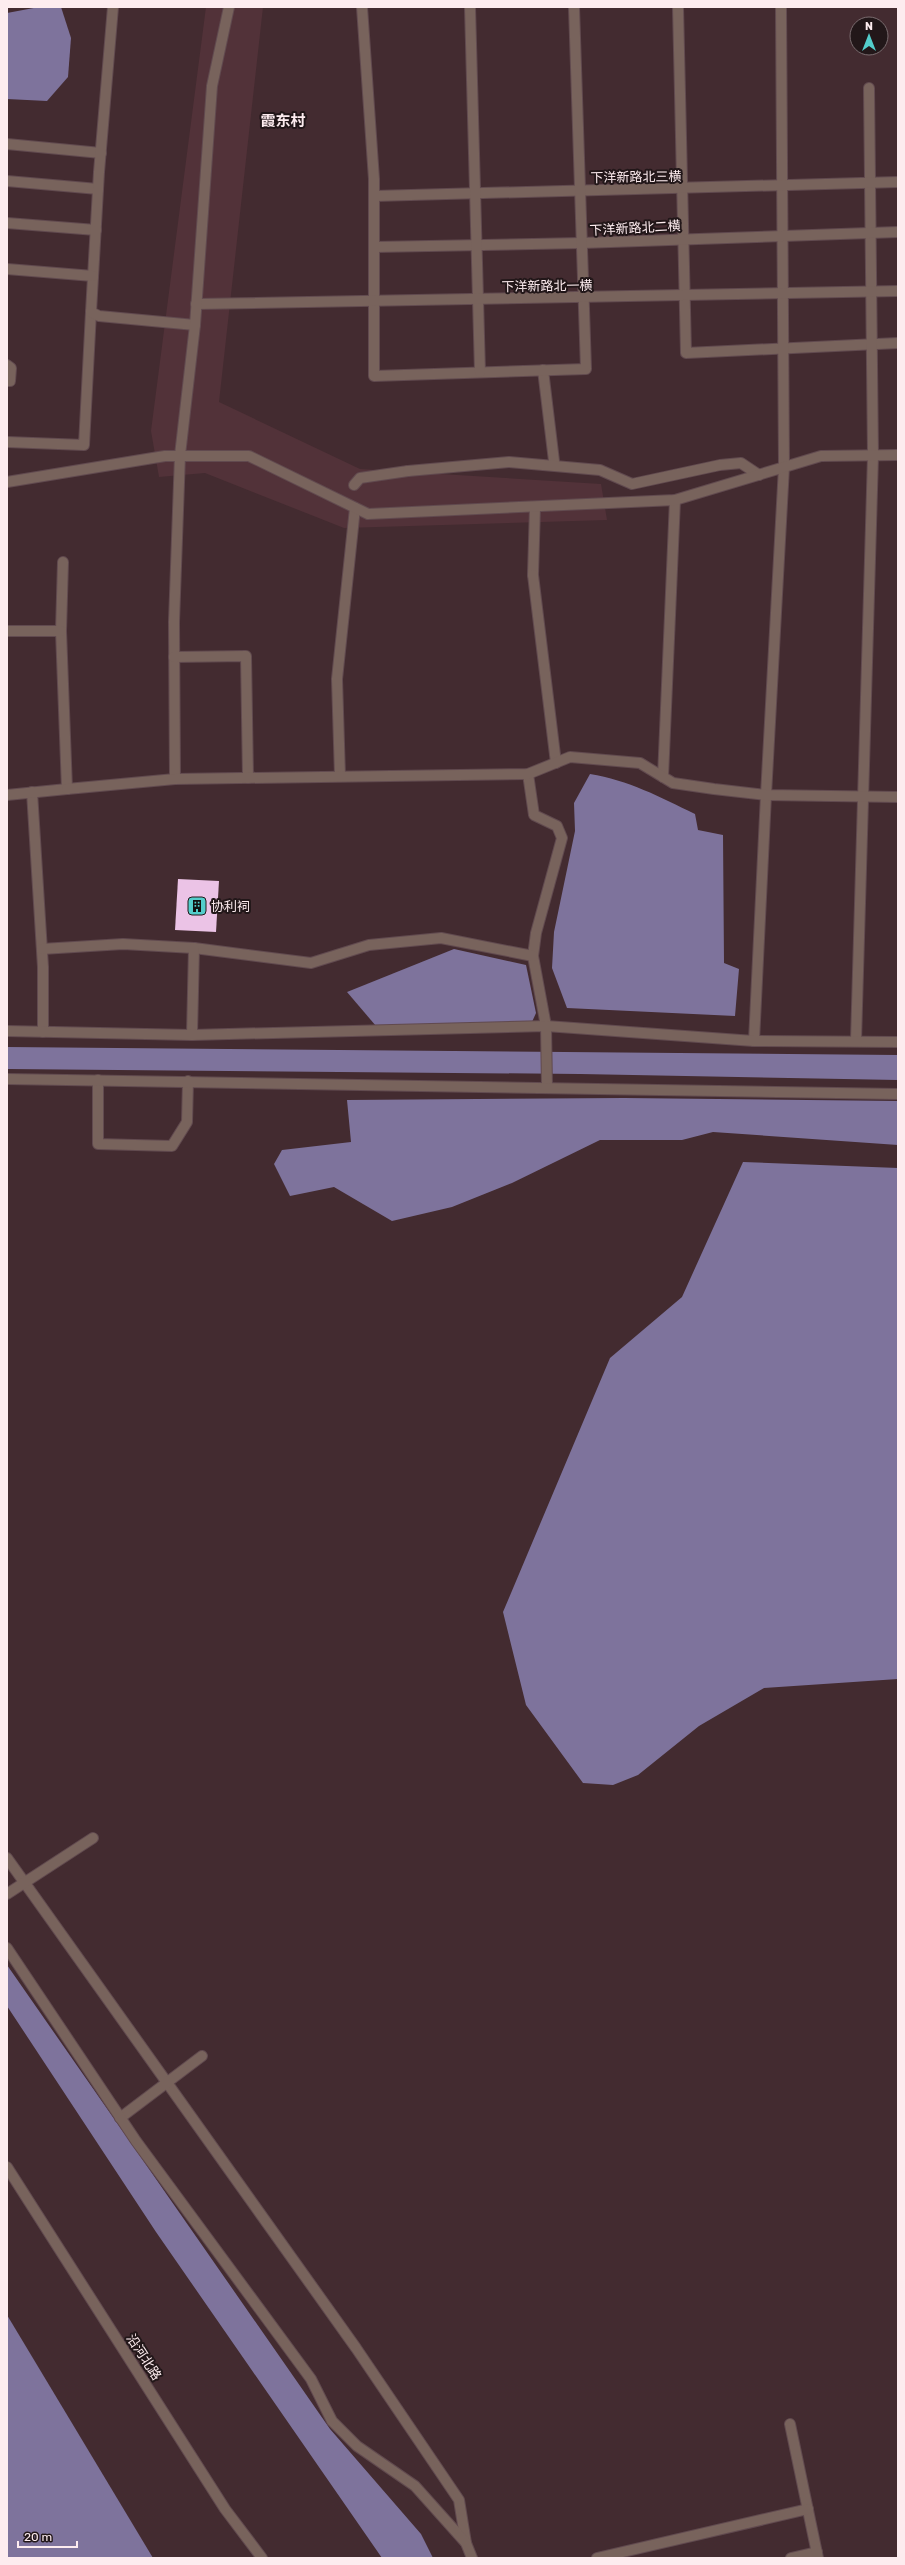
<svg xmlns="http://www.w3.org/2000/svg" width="905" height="2565" font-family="Rubik,'Noto Sans SC',sans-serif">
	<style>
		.built { fill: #523239 }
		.water { fill: #7e739c }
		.building { fill: #ebc3e6 }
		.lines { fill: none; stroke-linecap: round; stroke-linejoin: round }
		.service-casing { stroke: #614a4f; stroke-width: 12 }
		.minor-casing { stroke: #614a4f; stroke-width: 12 }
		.tertiary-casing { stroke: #614a4f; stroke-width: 12 }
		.service { stroke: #78635c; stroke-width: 10 }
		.minor { stroke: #78635c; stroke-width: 10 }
		.tertiary { stroke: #78635c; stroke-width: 10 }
		.labels { text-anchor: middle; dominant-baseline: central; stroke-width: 4; stroke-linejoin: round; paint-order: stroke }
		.street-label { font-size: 13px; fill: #fdecef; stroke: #221719 }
		.poi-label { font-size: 13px; fill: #fdecef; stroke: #221719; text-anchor: start }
		.quarter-label { font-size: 15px; font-weight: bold; fill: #fdecef; stroke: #221719 }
	</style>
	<rect width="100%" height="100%" fill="#432b30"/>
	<path class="built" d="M206 7H263L219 402 360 469 601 484 607 520 344 528 205 473 159 477 151 431Z"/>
	<g class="water">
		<path d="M39 7H61L71 38 68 77 47 101 7 99V13Z"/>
		<path d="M590 774C628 780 660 797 695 814L698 830 723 835 724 963 739 969 735 1016 567 1008 552 968 554 932 575 831 574 803Z"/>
		<path d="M454 949 526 965 536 1013 532 1022 376 1026 347 992Z"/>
		<path d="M7 1047 898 1055V1080L580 1074 7 1069Z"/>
		<path d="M624 1098 898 1101V1145L713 1132 682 1140H600L512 1183 452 1207 392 1221 334 1187 290 1196 274 1164 282 1150 351 1142 347 1100Z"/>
		<path d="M743 1162 898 1168V1679L764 1688 699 1726 638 1775 613 1785 583 1783 526 1705 503 1612 610 1358 682 1297Z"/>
		<path d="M7 1965 330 2429 421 2534 433 2558H382L156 2232 7 2006Z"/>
		<path d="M7 2315 153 2558H7Z"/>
	</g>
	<path class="building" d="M178 879 219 881 216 932 175 930Z"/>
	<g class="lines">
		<defs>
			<g id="service">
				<path d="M678 7 686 353 898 343"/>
				<path d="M781 7 784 467"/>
				<path d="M869 88 873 456"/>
				<path d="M7 144 101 153"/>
				<path d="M7 181 98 189"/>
				<path d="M374 196 898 182"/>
				<path d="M7 223 96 230"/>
				<path d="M374 247 582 243 898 232"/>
				<path d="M7 365 11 368 10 381H7"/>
				<path d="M543 370 554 461"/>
				<path d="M7 442 84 445 91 312"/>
				<path d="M354 485 360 478 408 471"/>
				<path d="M63 562 61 631 67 789"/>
				<path d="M533 575 535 507"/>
				<path d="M7 631H61"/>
				<path d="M340 776 337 679 355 508"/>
				<path d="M663 777 675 500"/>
				<path d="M175 779 174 622 180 455"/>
				<path d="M32 792 43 967V1032"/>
				<path d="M754 1041 766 795"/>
				<path d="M7 1858 356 2348 459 2500 466 2543"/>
				<path d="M7 1894 93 1838"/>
				<path d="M120 2118 202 2056"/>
				<path d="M791 2558 817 2552"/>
			</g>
			<g id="minor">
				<path d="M113 7 99 172 91 312 99 316 195 325"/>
				<path d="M362 7 374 179V376L586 369 574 7"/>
				<path d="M470 7 480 372"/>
				<path d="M7 269 93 276"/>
				<path d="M196 304 898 291"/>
				<path d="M180 455 195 325 212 86 229 7"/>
				<path d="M408 471 509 462 600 470 632 484 720 465 741 463 759 475"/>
				<path d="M533 575 556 763"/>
				<path d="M174 657 246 656 248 778"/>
				<path d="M528 774 534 815 557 826 562 838 536 933 533 956 546 1026 547 1088"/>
				<path d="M7 795 67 789"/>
				<path d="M766 795 784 467"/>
				<path d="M42 949 123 944 194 948 311 963 369 945 441 938 533 956"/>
				<path d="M192 1035 194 948"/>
				<path d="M856 1041 873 456"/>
				<path d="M98 1080V1144L172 1146 187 1122 188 1081"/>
				<path d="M7 1948 136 2141 311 2379 332 2421 357 2446 415 2486 466 2543 472 2558"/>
				<path d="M790 2424 818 2558"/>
				<path d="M597 2558 808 2509"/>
			</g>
			<g id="tertiary">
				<path d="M7 482 165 456H249L368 514 675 500 821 456 898 455"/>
				<path d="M67 789 175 779 528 774 570 757 640 763 673 783 714 789 766 795 898 797"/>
				<path d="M7 1031 192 1035 546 1026 754 1041 898 1042"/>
				<path d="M7 1079 898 1094"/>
				<path d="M7 2167 225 2509 262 2558"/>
			</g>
		</defs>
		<use href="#service" class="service-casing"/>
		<use href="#minor" class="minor-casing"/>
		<use href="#tertiary" class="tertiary-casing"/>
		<use href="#service" class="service"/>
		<use href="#minor" class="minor"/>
		<use href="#tertiary" class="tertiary"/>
	</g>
	<defs>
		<symbol id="building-square" viewBox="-11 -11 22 22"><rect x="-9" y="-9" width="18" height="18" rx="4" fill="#53cdcb" stroke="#221719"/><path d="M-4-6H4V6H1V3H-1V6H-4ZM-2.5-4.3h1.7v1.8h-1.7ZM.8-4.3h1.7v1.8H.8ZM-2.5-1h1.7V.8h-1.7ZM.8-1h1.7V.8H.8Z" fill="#111"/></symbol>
	</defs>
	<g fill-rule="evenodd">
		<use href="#building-square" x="186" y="895" width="22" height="22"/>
	</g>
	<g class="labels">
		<g class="street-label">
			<text transform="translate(636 177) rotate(-1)">下洋新路北三横</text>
			<text transform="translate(635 228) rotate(-3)">下洋新路北二横</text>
			<text transform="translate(547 286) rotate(-1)">下洋新路北一横</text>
			<text transform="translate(144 2357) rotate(57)">沿河北路</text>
		</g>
		<g class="poi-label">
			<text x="211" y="906">协利祠</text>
		</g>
		<g class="quarter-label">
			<text x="283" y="121">霞东村</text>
		</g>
	</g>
	<rect width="905" height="2565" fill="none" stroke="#fdecef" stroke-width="16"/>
	<g transform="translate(869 36)"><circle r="19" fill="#221719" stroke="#7a6c6f"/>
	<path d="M0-3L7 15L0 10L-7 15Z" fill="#53cdcb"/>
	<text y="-6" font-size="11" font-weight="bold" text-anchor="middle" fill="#fdecef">N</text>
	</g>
	<path d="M18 2541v6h59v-6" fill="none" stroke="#fdecef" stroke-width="2"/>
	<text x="24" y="2541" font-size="12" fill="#fdecef" stroke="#221719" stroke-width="3" paint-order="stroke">20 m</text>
</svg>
